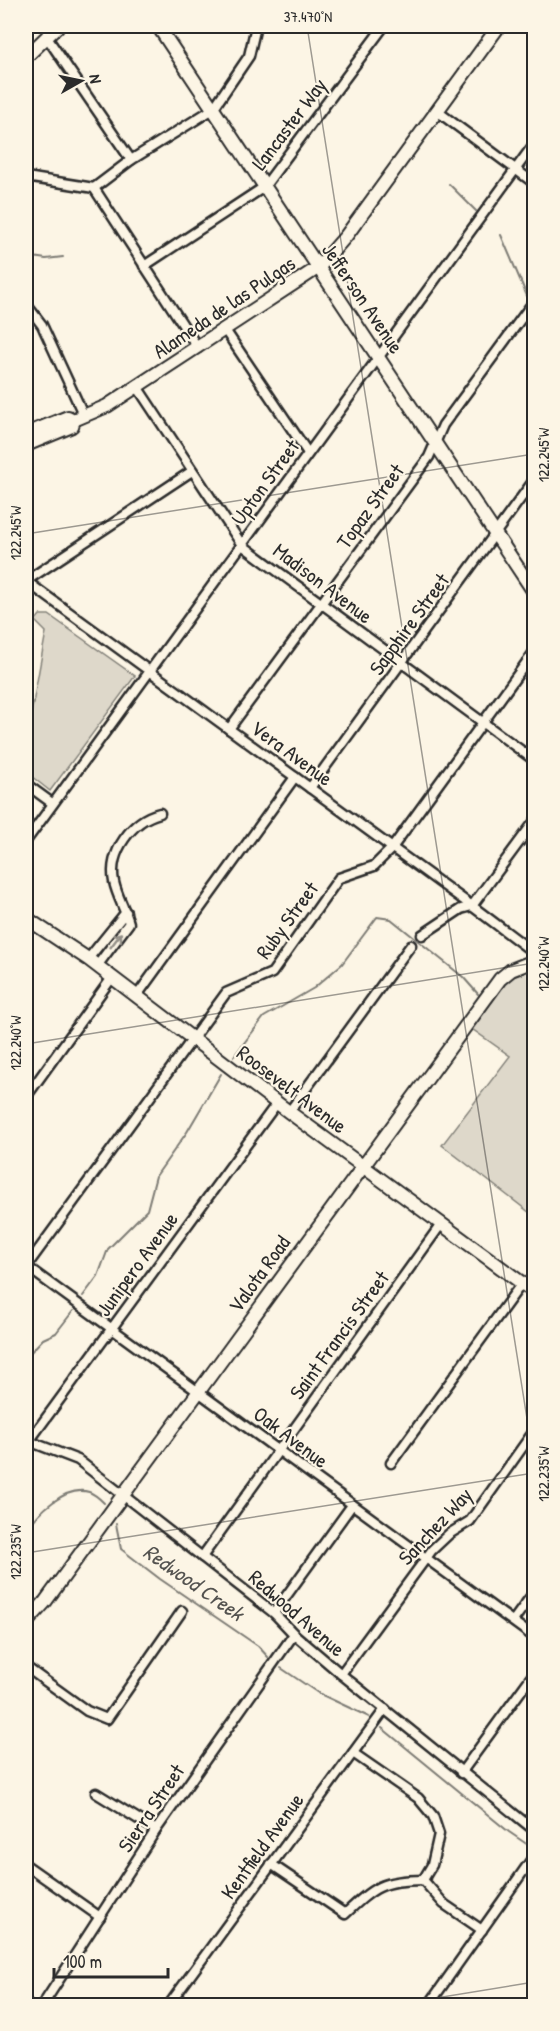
<svg xmlns="http://www.w3.org/2000/svg" width="560" height="2031" font-family="'Patrick Hand',sans-serif">
	<style>
		.green { fill: #ded8ca; stroke: #84827a; stroke-width: 1.5 }
		.lines { fill: none; stroke-linecap: round; stroke-linejoin: round }
		.stream { stroke: #7d7b74; stroke-width: 2 }
		.street-casing { stroke: #2b2b2b; stroke-width: 13 }
		.secondary-casing { stroke: #2b2b2b; stroke-width: 16 }
		.street { stroke: #fcf5e5; stroke-width: 8 }
		.secondary { stroke: #fcf5e5; stroke-width: 12 }
		.oneway { stroke: #949088 }
		.ticks { fill: none; stroke: #2b2b2b; stroke-width: 1.5; stroke-opacity: 0.45 }
		.labels { text-anchor: middle; dominant-baseline: central; stroke-width: 4.5; stroke-linejoin: round; paint-order: stroke }
		.street-label { font-size: 21px; fill: #2b2b2b; stroke: #fcf5e5 }
		.water-label { font-size: 22px; font-style: italic; fill: #545350; stroke: #fcf5e5 }
		.neatline { fill: none; stroke: #2b2b2b; stroke-width: 2 }
		.ticks-label { font-size: 15px; text-anchor: middle; fill: #2b2b2b }
	</style>
	<rect width="100%" height="100%" fill="#fcf5e5"/>
	<filter id="ink" filterUnits="userSpaceOnUse"><feTurbulence type="fractalNoise" baseFrequency=".0167" numOctaves="2"/><feDisplacementMap in="SourceGraphic" scale="12" xChannelSelector="R" yChannelSelector="G"/><feConvolveMatrix kernelMatrix="1 2 1 2 8 2 1 2 1" color-interpolation-filters="sRGB"/></filter>
	<g filter="url(#ink)">
		<g class="green">
			<path d="M40 615H49L135 676 50 791 26 772V742L46 632 35 621Z"/>
			<path d="M534 969V1216L442 1145 510 1056 472 1029 509 978Z"/>
		</g>
		<g class="lines">
			<g class="stream">
				<path d="M449 184 476 211"/>
				<path d="M501 235 527 296"/>
				<path d="M26 256 46 259 63 257"/>
				<path d="M234 1056 264 1017 314 988 342 964 377 917 391 919 463 977 478 994"/>
				<path d="M83 1296 98 1276 108 1249 147 1210 156 1176 187 1132 221 1074"/>
				<path d="M26 1357 43 1339 56 1333 73 1311"/>
				<path d="M116 1524 121 1549 160 1579 258 1646 268 1657"/>
				<path d="M26 1530C38 1513 65 1485 89 1492 95 1494 100 1499 104 1503"/>
				<path d="M281 1668 318 1693 369 1717"/>
				<path d="M382 1728 509 1832 531 1847"/>
			</g>
			<defs>
				<g id="street">
					<path d="M46 36 131 160"/>
					<path d="M437 111 534 183"/>
					<path d="M26 177 94 188 198 348"/>
					<path d="M94 188 131 160 213 109 249 56 256 26"/>
					<path d="M144 266 264 187 384 26"/>
					<path d="M26 304 42 325 84 416"/>
					<path d="M225 330 308 453"/>
					<path d="M138 388 242 545 534 760"/>
					<path d="M26 581 472 906 529 949 534 957"/>
					<path d="M26 581 192 471"/>
					<path d="M229 729 429 457 443 425 534 301"/>
					<path d="M26 784 52 803"/>
					<path d="M310 788 534 480"/>
					<path d="M26 841 534 144"/>
					<path d="M422 935 461 909 472 906 534 822"/>
					<path d="M88 959 126 912"/>
					<path d="M97 966 129 923C125 909 117 896 114 882 108 852 132 820 160 813"/>
					<path d="M136 997 295 777"/>
					<path d="M26 1097 111 979"/>
					<path d="M289 1112 411 945"/>
					<path d="M26 1266 534 1637"/>
					<path d="M26 1267 226 993 272 973 339 878 374 866 392 848 534 652"/>
					<path d="M26 1440 78 1460 274 1613 294 1634 341 1674 534 1830"/>
					<path d="M27 1444 277 1103"/>
					<path d="M391 1463 522 1283"/>
					<path d="M202 1557 442 1223"/>
					<path d="M274 1613 352 1505"/>
					<path d="M513 1621 534 1592"/>
					<path d="M26 1667 87 1711 107 1719 182 1611"/>
					<path d="M341 1674 432 1550 449 1534 470 1521 534 1431"/>
					<path d="M353 1753 418 1798 433 1816 439 1834 432 1865 423 1880"/>
					<path d="M461 1773 534 1673"/>
					<path d="M96 1793 156 1830"/>
					<path d="M271 1864 345 1914C374 1887 382 1880 423 1880"/>
					<path d="M26 1865 100 1917"/>
					<path d="M423 1880 444 1904 482 1930"/>
					<path d="M26 2003 29 2006"/>
					<path d="M42 2006 156 1830 294 1634"/>
					<path d="M168 2006 385 1709"/>
					<path d="M428 2006 534 1856"/>
				</g>
				<g id="secondary">
					<path d="M158 26 534 592"/>
					<path d="M26 57 58 26"/>
					<path d="M26 434 68 417 74 420 107 406 319 267 346 236 499 26"/>
					<path d="M26 445 72 426 74 420"/>
					<path d="M26 918 88 959 289 1112 534 1292"/>
					<path d="M26 1623 45 1602 500 979 511 970 534 961"/>
				</g>
			</defs>
			<use href="#street" class="street-casing"/>
			<use href="#secondary" class="secondary-casing"/>
			<use href="#street" class="street"/>
			<use href="#secondary" class="secondary"/>
		</g>
		<defs><path id="oneway-shaft" d="M-6 0H5M1.5-3L5.5 0L1.5 3" fill="none" stroke-width="1.6" stroke-linecap="round" stroke-linejoin="round" transform="scale(1.5)"/></defs>
		<use class="oneway" href="#oneway-shaft" transform="translate(116 940) rotate(-53)"/>
	</g>
	<path class="ticks" d="M307 26 534 1463M26 534 534 454M26 1044 534 963M26 1553 534 1473M387 2006 534 1982"/>
	<g class="labels">
		<g class="street-label">
			<text transform="translate(289 124) rotate(-53)">Lancaster Way</text>
			<text transform="translate(363 298) rotate(56)">Jefferson Avenue</text>
			<text transform="translate(224 307) rotate(-34)">Alameda de las Pulgas</text>
			<text transform="translate(265 482) rotate(-54)">Upton Street</text>
			<text transform="translate(370 506) rotate(-54)">Topaz Street</text>
			<text transform="translate(323 583) rotate(37)">Madison Avenue</text>
			<text transform="translate(409 624) rotate(-54)">Sapphire Street</text>
			<text transform="translate(292 753) rotate(36)">Vera Avenue</text>
			<text transform="translate(287 920) rotate(-54)">Ruby Street</text>
			<text transform="translate(292 1089) rotate(37)">Roosevelt Avenue</text>
			<text transform="translate(137 1264) rotate(-54)">Junipero Avenue</text>
			<text transform="translate(259 1274) rotate(-54)">Valota Road</text>
			<text transform="translate(339 1335) rotate(-54)">Saint Francis Street</text>
			<text transform="translate(291 1437) rotate(37)">Oak Avenue</text>
			<text transform="translate(435 1526) rotate(-47)">Sanchez Way</text>
			<text transform="translate(297 1613) rotate(41)">Redwood Avenue</text>
			<text transform="translate(151 1808) rotate(-56)">Sierra Street</text>
			<text transform="translate(262 1846) rotate(-54)">Kentfield Avenue</text>
		</g>
		<g class="water-label">
			<text transform="translate(194 1582) rotate(35)">Redwood Creek</text>
		</g>
	</g>
	<rect width="560" height="2031" fill="none" stroke="#fcf5e5" stroke-width="66"/>
	<g transform="translate(81 81) rotate(81)" stroke="#fcf5e5" stroke-width="4.5" paint-order="stroke">
	<path d="M0-4.5L10 22L0 15L-10 22Z" fill="#2b2b2b"/>
	<text y="-9" font-size="16" font-weight="bold" text-anchor="middle" fill="#2b2b2b">N</text>
	</g>
	<path d="M54 1968v9h114v-9" fill="none" stroke="#2b2b2b" stroke-width="3"/>
	<text x="63" y="1968" font-size="18" fill="#2b2b2b" stroke="#fcf5e5" stroke-width="4.5" paint-order="stroke">100 m</text>
	<rect x="33" y="33" width="494" height="1965" class="neatline"/>
	<g class="ticks-label">
		<text x="308" y="22">37.470°N</text>
		<text transform="translate(544 455) rotate(-90)" y="5">122.245°W</text>
		<text transform="translate(16 533) rotate(-90)" y="5">122.245°W</text>
		<text transform="translate(544 964) rotate(-90)" y="5">122.240°W</text>
		<text transform="translate(16 1043) rotate(-90)" y="5">122.240°W</text>
		<text transform="translate(544 1474) rotate(-90)" y="5">122.235°W</text>
		<text transform="translate(16 1552) rotate(-90)" y="5">122.235°W</text>
	</g>
</svg>
